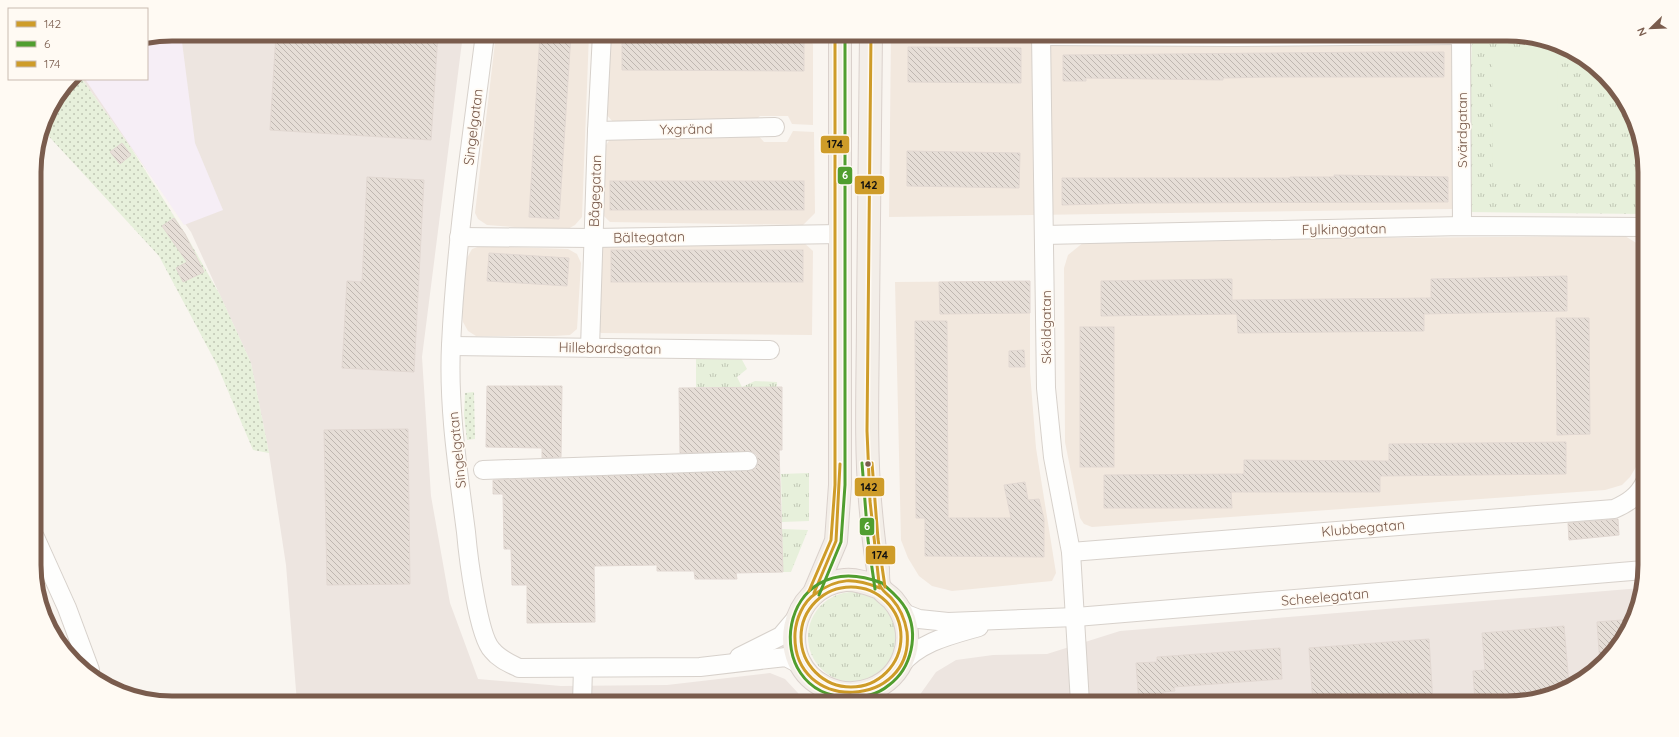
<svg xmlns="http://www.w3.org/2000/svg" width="1679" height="737" font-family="Quicksand,sans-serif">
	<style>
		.residential { fill: #f2e8de }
		.industrial { fill: #ede5e0 }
		.education { fill: #f6eef6 }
		.grass { fill: url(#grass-tufts) }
		.garden { fill: url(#garden-dots) }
		.pitch { fill: #e7f0db }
		.building { fill: url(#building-back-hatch); stroke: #e2d8d2 }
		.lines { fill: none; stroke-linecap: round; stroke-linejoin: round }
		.minor-casing { stroke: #d7d1cb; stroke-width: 20 }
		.major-casing { stroke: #dad1cc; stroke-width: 24 }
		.minor { stroke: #fefefd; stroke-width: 18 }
		.major { stroke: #f3eee8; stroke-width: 22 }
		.bus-1-casing { stroke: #fffaf3; stroke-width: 6 }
		.bus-2-casing { stroke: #fffaf3; stroke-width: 6 }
		.bus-3-casing { stroke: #fffaf3; stroke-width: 6 }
		.bus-1 { stroke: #ce9c29; stroke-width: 3 }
		.bus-2 { stroke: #509e2f; stroke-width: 3 }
		.bus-3 { stroke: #ce9c29; stroke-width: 3 }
		.bus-dot { fill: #7a5c4d; stroke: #fffaf3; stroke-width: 1.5 }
		.labels { text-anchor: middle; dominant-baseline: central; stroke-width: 3.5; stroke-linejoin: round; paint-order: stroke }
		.street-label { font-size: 14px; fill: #7a5c4d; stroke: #fffaf3 }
		.rim { fill: none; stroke: #7a5c4d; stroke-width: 5 }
		.line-badge { stroke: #fffaf3; stroke-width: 1.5 }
		.badge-label { font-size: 11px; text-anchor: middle; font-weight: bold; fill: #fff }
		.pale-badge-label { font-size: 11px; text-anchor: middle; font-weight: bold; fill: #111 }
	</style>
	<defs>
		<pattern id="grass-tufts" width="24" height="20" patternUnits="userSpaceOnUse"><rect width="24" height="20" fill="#e7f0db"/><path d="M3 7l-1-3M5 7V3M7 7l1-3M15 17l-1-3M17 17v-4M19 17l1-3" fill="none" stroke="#c0c6b4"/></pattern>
		<pattern id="garden-dots" width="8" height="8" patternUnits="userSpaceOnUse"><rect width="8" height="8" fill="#e7f0db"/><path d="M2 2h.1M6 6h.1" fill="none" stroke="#c0c6b4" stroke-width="1.8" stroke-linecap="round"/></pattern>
		<pattern id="building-back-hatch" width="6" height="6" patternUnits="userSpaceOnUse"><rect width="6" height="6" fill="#e6ded7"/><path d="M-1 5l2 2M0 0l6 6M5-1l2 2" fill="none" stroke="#bfb7b1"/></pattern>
	</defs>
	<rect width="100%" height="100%" fill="#f9f5f0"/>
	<g class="residential">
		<path d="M496 34H589L582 217 575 225 566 230H555L487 225 478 219 475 213Z"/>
		<path d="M619 34H804L813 44V125L792 124 788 116H760L754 121 613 122 605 113 611 41Z"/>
		<path d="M891 34H1224L1454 43 1452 209 889 217Z"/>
		<path d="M793 131 814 132 815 213 803 225 610 222 603 215 605 147 612 136 756 133 764 142H787Z"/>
		<path d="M1625 236 1638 244 1641 253 1642 443 1639 462 1630 477 1622 485 1605 490 1092 527 1084 524 1080 518 1065 442 1064 268 1068 255 1084 242 1100 240Z"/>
		<path d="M802 241 813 251 812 335 601 333 595 327 598 251 606 244Z"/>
		<path d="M480 246 568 249 577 254 581 263 577 329 570 335 554 336H476L468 331 463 322 462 311 467 258 472 249Z"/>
		<path d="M1030 281V372L1036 448 1056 573 1052 581 952 591 932 586 919 576 908 558 901 540 895 282Z"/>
	</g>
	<g class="industrial">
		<path d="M172 34H463L422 357 431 496 450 603 478 679 561 686 667 685 770 673 785 679 798 693 803 703H297L286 565 269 453 251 363 191 232 82 79H147V39Z"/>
		<path d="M1641 588 1635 618 1616 649 1584 680 1516 703H914L936 672 956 660 993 655 1047 654 1120 631Z"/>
	</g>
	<path class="education" d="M172 34H181L195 143 223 210 184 225 85 79H147V39Z"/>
	<g class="grass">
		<path d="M1472 34H1507L1560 44 1617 88 1644 154V214L1467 212Z"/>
		<path d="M696 356 741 358 747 369 737 377 742 387 755 381 777 382V387H696Z"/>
		<path d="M809 473V521L782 522 781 474Z"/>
		<path d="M782 529 808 530 791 572H783Z"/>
		<circle cx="853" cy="637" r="45"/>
	</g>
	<g class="garden">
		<path d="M73 79H82L131 148 186 235 220 295 251 363 269 453 253 450 217 365 159 256 43 130 48 111Z"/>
		<path d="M474 392 475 439 467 440 464 415 465 393Z"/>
	</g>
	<path class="pitch" d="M1557 51 1558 180 1493 181 1492 52Z"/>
	<g class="building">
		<path d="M276 34H438L431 140 270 130Z"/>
		<path d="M540 34H571L559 219 529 217Z"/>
		<path d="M622 39 804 40V71L622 70Z"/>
		<path d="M908 47 1021 48V83L908 82Z"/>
		<path d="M1377 52H1444V77H1268L1223 78V80L1086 78V81H1063V55Z"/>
		<path d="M122 143 131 155 120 164 110 152Z"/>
		<path d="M907 151 1020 153 1019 188 907 186Z"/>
		<path d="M1334 175 1448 177V202L1137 203 1062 205V178H1290V177H1334Z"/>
		<path d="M367 177 424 180 414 372 342 368 347 281 362 282Z"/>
		<rect x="610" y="181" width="194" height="29"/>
		<path d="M174 218 185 234 204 272 183 282 176 268 187 262 162 226Z"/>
		<rect x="611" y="250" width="192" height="32"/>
		<path d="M489 253 569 258 567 286 487 281Z"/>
		<path d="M1567 276V311L1424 314V331L1238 333 1237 314 1101 316V281L1232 279V300L1431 298V279Z"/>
		<path d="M1030 281V313L940 314 939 282Z"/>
		<path d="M1556 318H1589L1590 434 1557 435Z"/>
		<path d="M915 321H947L948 518H1011L1004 485 1025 482 1028 500 1039 499 1044 519V557L925 556V518H916Z"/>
		<rect x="1080" y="327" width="34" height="140"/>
		<path d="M1024 350 1025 367H1009V351Z"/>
		<path d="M487 386H562L561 457 542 458V448L486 447Z"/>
		<path d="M782 387V450H779L783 572 736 573 737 579H695L694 571H657V565L594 566 595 622 527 623V585H512L511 549H504L503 494H493V480L753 470 757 466 758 461 757 455 753 452 680 453 679 388Z"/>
		<path d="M408 429 410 584 327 585 324 430Z"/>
		<path d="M1566 442V474L1380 476V492H1231L1232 508H1104V475L1244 474V460L1389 461V444Z"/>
		<path d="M1618 519 1619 535 1569 540 1568 523Z"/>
		<path d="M1634 619 1616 649 1600 664 1597 622Z"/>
		<path d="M1564 626 1569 685 1516 703H1475L1473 671 1485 670 1482 633Z"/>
		<path d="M1429 639 1433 703H1313L1309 648Z"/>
		<path d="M1280 648 1282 679 1174 687 1175 691 1163 692V703H1139L1136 663 1157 662V657Z"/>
	</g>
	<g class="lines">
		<defs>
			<g id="minor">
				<path d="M485 34C472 137 456 241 451 345 448 408 458 470 466 532 468 555 478 636 492 650 499 659 509 663 519 668L700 667 786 657 801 665"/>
				<path d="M1041 34 1046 388 1053 457 1071 552 1080 703"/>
				<path d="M1461 34 1462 226"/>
				<path d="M1041 36 1233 37 1461 35"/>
				<path d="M597 131 775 127"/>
				<path d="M1044 235 1462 226 1644 227"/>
				<path d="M459 237 593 238 840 234"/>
				<path d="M451 346 770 350"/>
				<path d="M590 348 597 131 602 34"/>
				<path d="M483 470 748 461"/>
				<path d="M35 537 67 608 90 670"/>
				<path d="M1071 552 1614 509C1628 503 1638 496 1645 482"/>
				<path d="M897 604 906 614 919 619 948 622 1076 617 1644 570"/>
				<path d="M739 657 781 636 797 617"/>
				<path d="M900 666C919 642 951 635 979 627"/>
				<path d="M582 703 583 668"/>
			</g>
			<g id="major">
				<path d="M871 34C870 127 869 220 868 313 868 376 865 439 870 501 872 524 874 547 878 569 878 574 878 583 880 587 882 592 890 596 893 600 906 615 911 637 904 656 893 688 855 702 825 687 774 663 790 586 845 580 858 579 869 584 880 588"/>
				<path d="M814 593 836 541 840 485V34"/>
			</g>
		</defs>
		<use href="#minor" class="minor-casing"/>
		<use href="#major" class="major-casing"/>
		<use href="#minor" class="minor"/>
		<use href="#major" class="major"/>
		<defs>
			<g id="bus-1">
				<path d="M871 34 867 431 870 501 879 583C881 591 887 593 892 599 900 608 905 620 907 632 915 709 791 715 795 633 796 619 803 602 815 594 838 577 854 578 880 588"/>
				<path d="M814 593 836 541 840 464"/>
			</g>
			<g id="bus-2">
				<path d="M862 463 868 540 875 589"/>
				<path d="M882 583C777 542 757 696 849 697 865 697 877 695 889 685 912 668 919 634 906 609 900 598 892 592 883 584"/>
				<path d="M819 595 841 542 845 485V34"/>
			</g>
			<g id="bus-3">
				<path d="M872 463 878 539 885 587"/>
				<circle cx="851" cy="637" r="50"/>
				<path d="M809 591 831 540 835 485V34"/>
			</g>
		</defs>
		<use href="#bus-1" class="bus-1-casing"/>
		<use href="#bus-2" class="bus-2-casing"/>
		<use href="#bus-3" class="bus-3-casing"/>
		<use href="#bus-1" class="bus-1"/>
		<use href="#bus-2" class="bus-2"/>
		<use href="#bus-3" class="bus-3"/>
	</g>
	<circle class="bus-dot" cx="868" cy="464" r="3.5"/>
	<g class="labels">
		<g class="street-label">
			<text transform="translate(473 127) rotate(-83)">Singelgatan</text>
			<text transform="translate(686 129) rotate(-1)">Yxgränd</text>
			<text transform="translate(1462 130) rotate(-90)">Svärdgatan</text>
			<text transform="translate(595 191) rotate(-88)">Bågegatan</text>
			<text transform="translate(1344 229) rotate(-1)">Fylkinggatan</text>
			<text transform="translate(649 237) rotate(-1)">Bältegatan</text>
			<text transform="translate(1046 327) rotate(-90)">Sköldgatan</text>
			<text transform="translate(610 348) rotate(1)">Hillebardsgatan</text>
			<text transform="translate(457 450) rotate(-96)">Singelgatan</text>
			<text transform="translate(1363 528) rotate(-5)">Klubbegatan</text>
			<text transform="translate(1325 597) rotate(-5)">Scheelegatan</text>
		</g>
	</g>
	<path d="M0 0H1679V737H0ZM172 41H1507A131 131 0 0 1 1638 172V565A131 131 0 0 1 1507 696H172A131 131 0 0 1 41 565V172A131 131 0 0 1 172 41Z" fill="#fffaf3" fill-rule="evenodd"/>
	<path class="rim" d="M172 41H1507A131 131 0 0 1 1638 172V565A131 131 0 0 1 1507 696H172A131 131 0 0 1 41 565V172A131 131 0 0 1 172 41Z"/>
	<g class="line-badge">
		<rect x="820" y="135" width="30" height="19" rx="4" fill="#ce9c29"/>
		<rect x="837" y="166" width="16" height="19" rx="4" fill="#509e2f"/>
		<rect x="854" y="175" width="31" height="20" rx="4" fill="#ce9c29"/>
		<rect x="854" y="477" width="31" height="20" rx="4" fill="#ce9c29"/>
		<rect x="859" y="517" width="16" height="19" rx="4" fill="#509e2f"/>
		<rect x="865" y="545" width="31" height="20" rx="4" fill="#ce9c29"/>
	</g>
	<g class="badge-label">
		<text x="845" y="179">6</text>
		<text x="867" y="530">6</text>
	</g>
	<g class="pale-badge-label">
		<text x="835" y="148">174</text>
		<text x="869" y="189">142</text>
		<text x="869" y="491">142</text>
		<text x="880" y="559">174</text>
	</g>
	<rect x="8" y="8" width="140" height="72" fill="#fffaf3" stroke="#cabbb1"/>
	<rect x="16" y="21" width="20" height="6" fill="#ce9c29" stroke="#cabbb1"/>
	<text x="44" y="28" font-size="12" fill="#7a5c4d">142</text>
	<rect x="16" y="41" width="20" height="6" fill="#509e2f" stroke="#cabbb1"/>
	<text x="44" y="48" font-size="12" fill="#7a5c4d">6</text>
	<rect x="16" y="61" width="20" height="6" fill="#ce9c29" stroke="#cabbb1"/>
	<text x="44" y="68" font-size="12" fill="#7a5c4d">174</text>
	<g transform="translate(1651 28) rotate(247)" stroke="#fffaf3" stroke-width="3" paint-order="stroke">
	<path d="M0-3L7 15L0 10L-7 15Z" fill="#7a5c4d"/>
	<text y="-6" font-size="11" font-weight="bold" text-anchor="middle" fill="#7a5c4d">N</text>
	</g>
</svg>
